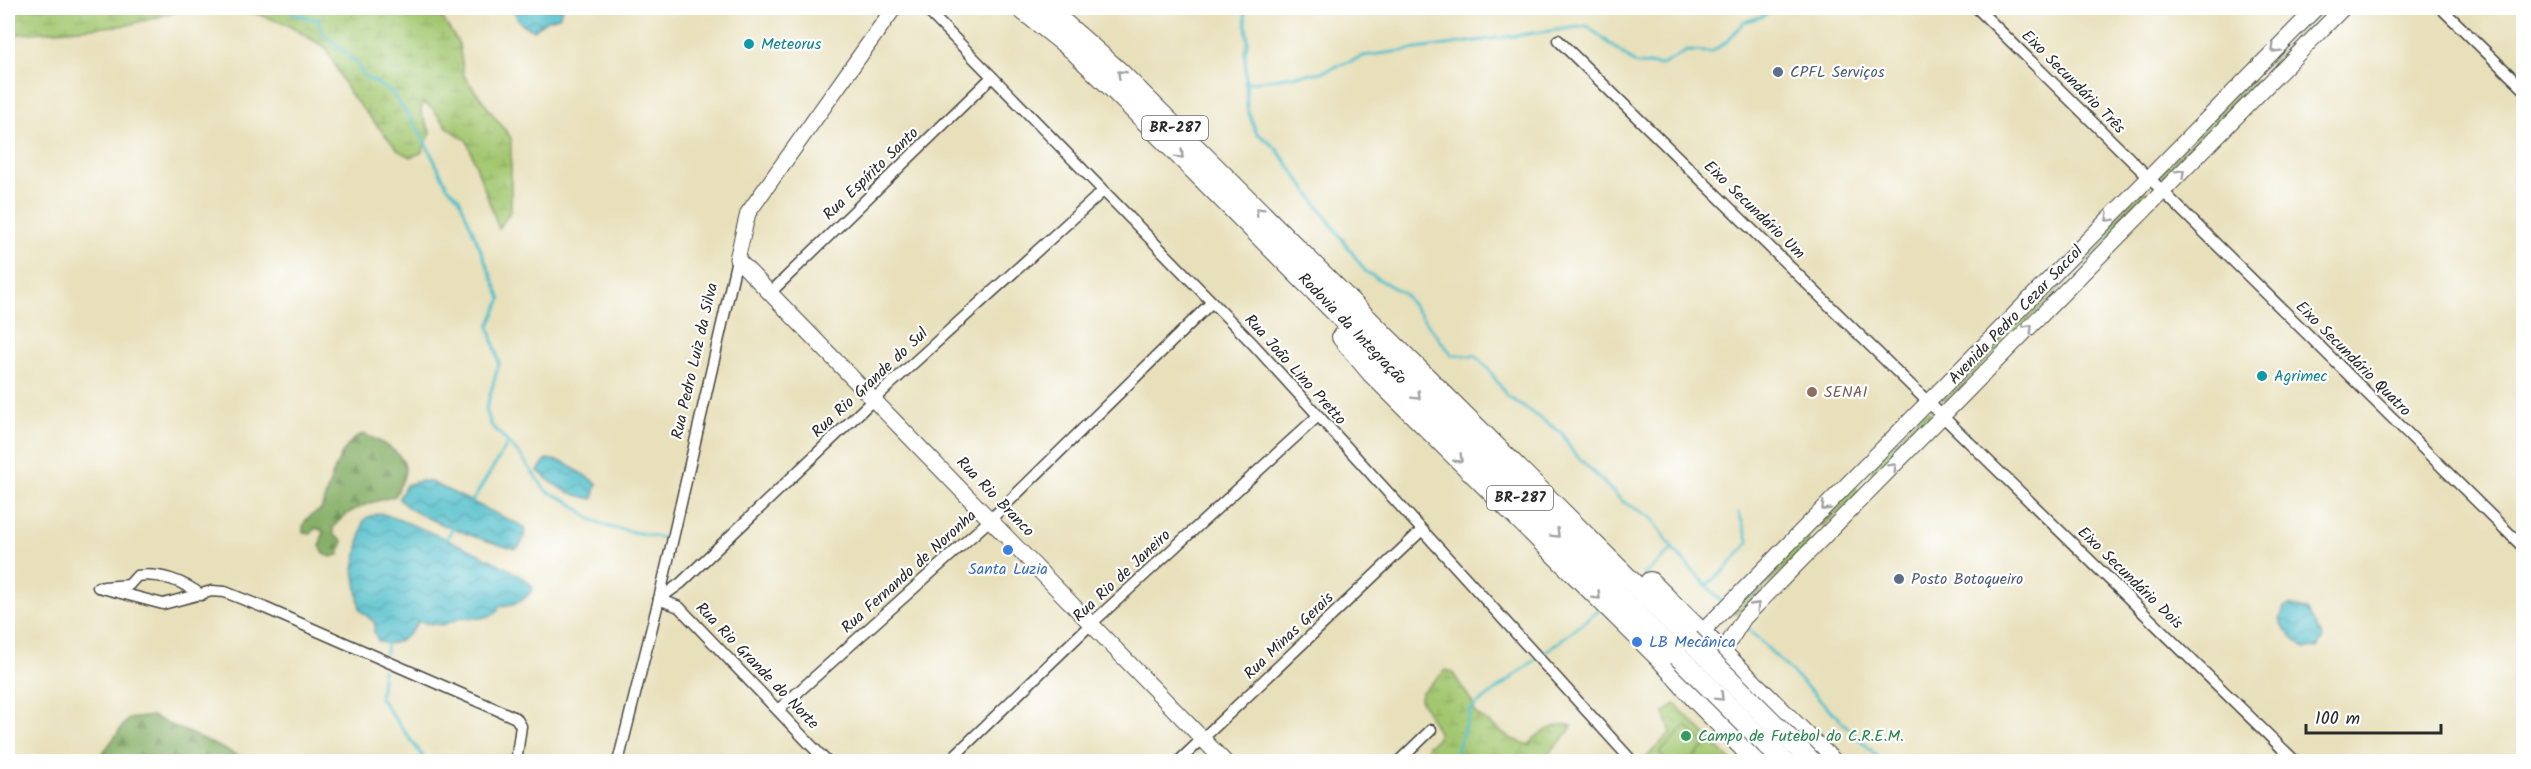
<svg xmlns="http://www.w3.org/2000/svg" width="2531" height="769" font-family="Kalam,sans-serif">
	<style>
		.grass { fill: url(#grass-tufts); stroke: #67794e; stroke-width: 1.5 }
		.forest { fill: url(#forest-firs); stroke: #566c46; stroke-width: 1.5 }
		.wetland { fill: url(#wetland-marsh); stroke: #67794e; stroke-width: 1.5 }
		.park { fill: url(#park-crowns); stroke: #67794e; stroke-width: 1.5 }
		.garden { fill: #a3c770; stroke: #67794e; stroke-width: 1.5 }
		.water { fill: url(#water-waves); stroke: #3e757b; stroke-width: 1.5 }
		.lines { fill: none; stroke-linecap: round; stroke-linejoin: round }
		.stream { stroke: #52bfcb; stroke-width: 3 }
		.street-casing { stroke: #474641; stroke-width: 13 }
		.secondary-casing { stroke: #474641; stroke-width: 17 }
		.highway-casing { stroke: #474641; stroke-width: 22 }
		.street { stroke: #fff; stroke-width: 10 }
		.secondary { stroke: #fff; stroke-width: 15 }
		.highway { stroke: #fff; stroke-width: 20 }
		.highway-bridge-casing { stroke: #474641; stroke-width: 22; stroke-linecap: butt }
		.highway-bridge { stroke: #fff; stroke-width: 20 }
		.oneway { stroke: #a0a0a0 }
		.culture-dot { fill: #0f9aa8; stroke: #fff; stroke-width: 2 }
		.service-dot { fill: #5c6f8a; stroke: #fff; stroke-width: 2 }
		.education-dot { fill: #8d6e63; stroke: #fff; stroke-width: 2 }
		.shop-dot { fill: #3f7fe0; stroke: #fff; stroke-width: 2 }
		.leisure-dot { fill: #2e9e5b; stroke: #fff; stroke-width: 2 }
		.labels { text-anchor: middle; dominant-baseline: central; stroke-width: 4.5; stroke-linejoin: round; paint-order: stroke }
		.shield { fill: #fff; stroke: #6b6b6b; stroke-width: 1.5 }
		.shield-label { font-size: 15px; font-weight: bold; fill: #2b2b2b }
		.culture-label { font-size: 16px; fill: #0d838f; stroke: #fff; text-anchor: start }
		.service-label { font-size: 16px; fill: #4e5e75; stroke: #fff; text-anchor: start }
		.street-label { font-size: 16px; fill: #2b2b2b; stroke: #fff }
		.education-label { font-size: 16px; fill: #785e54; stroke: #fff; text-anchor: start }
		.shop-label { font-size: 16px; fill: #366cbe; stroke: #fff }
		.leisure-label { font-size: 16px; fill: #27864d; stroke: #fff; text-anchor: start }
	</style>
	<defs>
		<pattern id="grass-tufts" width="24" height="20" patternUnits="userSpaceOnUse" patternTransform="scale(1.5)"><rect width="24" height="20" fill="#a3c770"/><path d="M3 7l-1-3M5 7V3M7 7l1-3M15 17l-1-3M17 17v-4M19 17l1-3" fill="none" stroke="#8cab61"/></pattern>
		<pattern id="forest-firs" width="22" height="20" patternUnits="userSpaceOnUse" patternTransform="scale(1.5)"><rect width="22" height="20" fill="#82ac62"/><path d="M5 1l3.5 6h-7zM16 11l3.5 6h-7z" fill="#6b8c51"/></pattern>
		<pattern id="wetland-marsh" width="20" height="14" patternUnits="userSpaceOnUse" patternTransform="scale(1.5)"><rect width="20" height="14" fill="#a3c770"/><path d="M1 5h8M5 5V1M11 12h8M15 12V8" fill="none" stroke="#8cab61"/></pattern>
		<pattern id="park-crowns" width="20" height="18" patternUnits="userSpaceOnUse" patternTransform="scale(1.5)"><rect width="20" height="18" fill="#a3c770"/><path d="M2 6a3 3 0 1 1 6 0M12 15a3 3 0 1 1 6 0" fill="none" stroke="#8cab61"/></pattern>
		<pattern id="water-waves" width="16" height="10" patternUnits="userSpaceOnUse" patternTransform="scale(1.5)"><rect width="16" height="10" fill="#52bfcb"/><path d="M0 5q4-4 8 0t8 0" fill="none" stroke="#449ba5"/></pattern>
	</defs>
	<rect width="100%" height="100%" fill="#fff"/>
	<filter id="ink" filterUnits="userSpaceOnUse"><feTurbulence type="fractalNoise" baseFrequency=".0167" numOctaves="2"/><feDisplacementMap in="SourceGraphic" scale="12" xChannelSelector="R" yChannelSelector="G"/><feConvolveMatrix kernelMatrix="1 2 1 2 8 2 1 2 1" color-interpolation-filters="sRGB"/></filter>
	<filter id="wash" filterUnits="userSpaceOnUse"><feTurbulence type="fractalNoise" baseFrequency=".008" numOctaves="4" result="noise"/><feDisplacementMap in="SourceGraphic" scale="24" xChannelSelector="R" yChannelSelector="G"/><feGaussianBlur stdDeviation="1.35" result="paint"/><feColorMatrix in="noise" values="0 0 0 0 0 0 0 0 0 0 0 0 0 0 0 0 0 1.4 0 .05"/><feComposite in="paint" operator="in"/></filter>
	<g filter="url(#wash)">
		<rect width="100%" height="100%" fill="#e8e0bb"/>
		<g class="grass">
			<path d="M2319 8H2335L2280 64 2274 66 2270 63Z"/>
			<path d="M2250 80 2255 81 2257 87 2167 179 2161 176 2162 172Z"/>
			<path d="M2144 191 2148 193 2150 199 1946 401 1942 399 1943 394Z"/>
			<path d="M1930 412 1931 419 1878 473 1872 472V466L1923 413Z"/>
			<path d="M1852 485 1859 492 1823 526 1819 524V519Z"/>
			<path d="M1803 536 1808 538 1809 543 1736 615 1729 609Z"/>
		</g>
		<g class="forest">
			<path d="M363 434C378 440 401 450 405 467 406 476 399 488 395 496 373 502 346 508 333 528L334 535 343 541 339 555 331 557 324 554 320 546 323 531 315 528 311 534 303 533C302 519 309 516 321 510 329 487 338 443 363 434Z"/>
			<path d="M152 716 250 761H97L128 719Z"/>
		</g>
		<g class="wetland">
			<path d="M8 8H190L128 25 8 35Z"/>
			<path d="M240 8H436L459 44 464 76 511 138V210L499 229 467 141 447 127 432 108 422 102 421 113 431 133 421 153 410 157 399 151 349 93 326 48 286 24Z"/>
			<path d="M1446 670 1452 672 1472 702 1475 713 1512 739 1529 745C1534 734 1561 720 1572 726 1566 740 1550 747 1544 761H1432L1427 750 1428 745 1438 738V732L1420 699 1421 693Z"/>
		</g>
		<path class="park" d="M1675 704 1731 761 1648 762 1645 759 1671 732 1664 713Z"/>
		<path class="garden" d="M1686 726 1706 745 1690 761H1667L1659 753Z"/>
		<g class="water">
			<path d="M514 8H563L559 17 547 20 534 30C522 26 516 21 514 8Z"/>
			<path d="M546 459 563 462 597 483 593 499C567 494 558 489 538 471Z"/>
			<path d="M420 481 431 482 524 527C526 537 523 543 516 549 495 545 405 515 399 498L406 485Z"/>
			<path d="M380 513C404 520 526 570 533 588 526 602 515 604 500 606L495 614 481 618H461L442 625 418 622C409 636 397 649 378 641L374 632 375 623 360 610 354 569 363 522 366 518Z"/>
			<path d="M2290 605 2307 610 2323 638 2317 648 2305 649 2285 630 2280 619 2284 607Z"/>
		</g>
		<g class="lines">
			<g class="stream">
				<path d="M288 8 296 15 319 20 321 31 357 63 362 74 392 93 420 132 447 186 459 198 501 299 489 326 499 363 486 409 491 425 521 456 546 491 568 501 592 520 609 527 663 538"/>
				<path d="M1244 8 1248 43 1245 51 1247 108 1256 132 1276 148 1366 272 1403 293 1452 355 1475 356 1487 367 1507 396 1562 433 1572 451 1622 501 1652 518 1673 549 1706 585 1724 571 1749 542 1739 513"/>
				<path d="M1245 83 1322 72 1364 56 1587 26 1636 64 1662 65 1687 51 1712 52 1727 41 1744 22 1763 16 1774 8"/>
				<path d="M471 503 507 445"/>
				<path d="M445 540 455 526"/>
				<path d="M1644 575 1673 549"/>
				<path d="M1706 585 1724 604"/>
				<path d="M1745 626 1883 762"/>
				<path d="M386 653 387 640"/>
				<path d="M1540 656 1601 609"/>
				<path d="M383 670 380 698 427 762"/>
				<path d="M1453 762 1471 709 1535 660"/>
			</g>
		</g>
	</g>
	<g filter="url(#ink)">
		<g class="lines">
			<defs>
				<g id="street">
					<path d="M925 8 1254 345 1633 762"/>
					<path d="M1977 8 2524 548"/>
					<path d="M2441 8 2524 89"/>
					<path d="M1558 40 2296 762"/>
					<path d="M770 293 992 77"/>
					<path d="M98 587 163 604 212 591 225 592 265 608 516 718 521 726 516 762"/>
					<path d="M104 587 129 585 137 576C160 573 183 581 201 595"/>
					<path d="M659 599 681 583 874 399 1103 191"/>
					<path d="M659 599 679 607 827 762"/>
					<path d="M778 710 991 519 1212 302"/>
					<path d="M618 762 659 599 737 259"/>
					<path d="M948 762 1092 623 1318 416"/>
					<path d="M1178 762 1421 531"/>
					<path d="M1398 762 1431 730"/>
				</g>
				<g id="secondary">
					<path d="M894 8 748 213 737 259 1225 762"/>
					<path d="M1701 633 2316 8"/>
					<path d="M1722 653 1744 618 2343 8"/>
				</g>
				<g id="highway">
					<path d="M1021 8 1075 51 1109 84 1678 656"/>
					<path d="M1046 8 1119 72 1689 639"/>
					<path d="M1342 337 1372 373 1662 660 1696 699 1758 762"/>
					<path d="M1650 582 1832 762"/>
				</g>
			</defs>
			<use href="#street" class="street-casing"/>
			<use href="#secondary" class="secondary-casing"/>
			<use href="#highway" class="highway-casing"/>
			<use href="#street" class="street"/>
			<use href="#secondary" class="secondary"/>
			<use href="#highway" class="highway"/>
			<defs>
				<g id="highway-bridge">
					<path d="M1689 639 1812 762"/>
					<path d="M1678 656 1784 762"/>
				</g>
			</defs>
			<use href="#highway-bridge" class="highway-bridge-casing"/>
			<use href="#highway-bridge" class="highway-bridge"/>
		</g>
		<defs><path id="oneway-chevron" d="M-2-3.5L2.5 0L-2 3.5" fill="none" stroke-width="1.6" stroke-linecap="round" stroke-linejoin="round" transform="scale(1.5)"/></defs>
		<g class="oneway">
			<use href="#oneway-chevron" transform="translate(2275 49) rotate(135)"/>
			<use href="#oneway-chevron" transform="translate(1121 74) rotate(-136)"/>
			<use href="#oneway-chevron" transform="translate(1180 155) rotate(45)"/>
			<use href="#oneway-chevron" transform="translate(2181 173) rotate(-45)"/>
			<use href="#oneway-chevron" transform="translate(1259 211) rotate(-135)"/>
			<use href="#oneway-chevron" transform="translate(2109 218) rotate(135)"/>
			<use href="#oneway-chevron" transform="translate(2029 328) rotate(-46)"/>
			<use href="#oneway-chevron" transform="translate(1417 396) rotate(45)"/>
			<use href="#oneway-chevron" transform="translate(1459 459) rotate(45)"/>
			<use href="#oneway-chevron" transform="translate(1893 467) rotate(-45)"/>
			<use href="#oneway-chevron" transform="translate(1825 507) rotate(134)"/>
			<use href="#oneway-chevron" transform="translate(1556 534) rotate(45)"/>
			<use href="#oneway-chevron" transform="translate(1597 596) rotate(45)"/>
			<use href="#oneway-chevron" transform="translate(1756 606) rotate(-46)"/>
			<use href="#oneway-chevron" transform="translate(1720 697) rotate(45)"/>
		</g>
	</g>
	<g class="culture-dot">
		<circle cx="749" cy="44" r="6"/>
		<circle cx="2262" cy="376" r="6"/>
	</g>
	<g class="service-dot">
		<circle cx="1778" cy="72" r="6"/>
		<circle cx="1899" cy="579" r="6"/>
	</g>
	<circle class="education-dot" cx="1812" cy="392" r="6"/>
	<g class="shop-dot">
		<circle cx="1008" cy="550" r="6"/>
		<circle cx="1637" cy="642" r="6"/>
	</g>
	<circle class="leisure-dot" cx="1686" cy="736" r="6"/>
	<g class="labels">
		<g class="shield">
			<rect x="1142" y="116" width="66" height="24" rx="4.5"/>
			<rect x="1487" y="486" width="66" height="24" rx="4.5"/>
		</g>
		<g class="shield-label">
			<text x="1175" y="128">BR-287</text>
			<text x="1520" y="498">BR-287</text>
		</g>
		<g class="culture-label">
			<text x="761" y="44">Meteorus</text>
			<text x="2274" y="376">Agrimec</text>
		</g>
		<g class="service-label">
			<text x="1790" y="72">CPFL Serviços</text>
			<text x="1911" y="579">Posto Botoqueiro</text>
		</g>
		<g class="street-label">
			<text transform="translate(2073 82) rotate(45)">Eixo Secundário Três</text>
			<text transform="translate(871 174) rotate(-44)">Rua Espírito Santo</text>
			<text transform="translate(1754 210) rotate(44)">Eixo Secundário Um</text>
			<text transform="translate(2016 315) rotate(-46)">Avenida Pedro Cezar Saccol</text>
			<text transform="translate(1352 329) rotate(46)">Rodovia da Integração</text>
			<text transform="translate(2353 359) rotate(45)">Eixo Secundário Quatro</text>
			<text transform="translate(695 361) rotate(-77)">Rua Pedro Luiz da Silva</text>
			<text transform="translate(1295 370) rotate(48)">Rua João Lino Pretto</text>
			<text transform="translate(870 383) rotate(-43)">Rua Rio Grande do Sul</text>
			<text transform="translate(995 497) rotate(46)">Rua Rio Branco</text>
			<text transform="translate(909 572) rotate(-42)">Rua Fernando de Noronha</text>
			<text transform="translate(1122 576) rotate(-43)">Rua Rio de Janeiro</text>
			<text transform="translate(2130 578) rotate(44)">Eixo Secundário Dois</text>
			<text transform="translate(1289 636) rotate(-44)">Rua Minas Gerais</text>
			<text transform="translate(757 666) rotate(46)">Rua Rio Grande do Norte</text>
		</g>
		<g class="education-label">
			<text x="1824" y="392">SENAI</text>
		</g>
		<g class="shop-label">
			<text x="1008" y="569">Santa Luzia</text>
			<text x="1649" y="642" text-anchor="start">LB Mecânica</text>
		</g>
		<g class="leisure-label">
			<text x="1698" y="736">Campo de Futebol do C.R.E.M.</text>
		</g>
	</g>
	<rect width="2531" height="769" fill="none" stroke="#fff" stroke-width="30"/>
	<path d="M2306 724v9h135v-9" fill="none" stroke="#2b2b2b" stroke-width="3"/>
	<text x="2315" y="724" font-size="18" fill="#2b2b2b" stroke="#ffffff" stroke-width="4.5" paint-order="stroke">100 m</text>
</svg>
